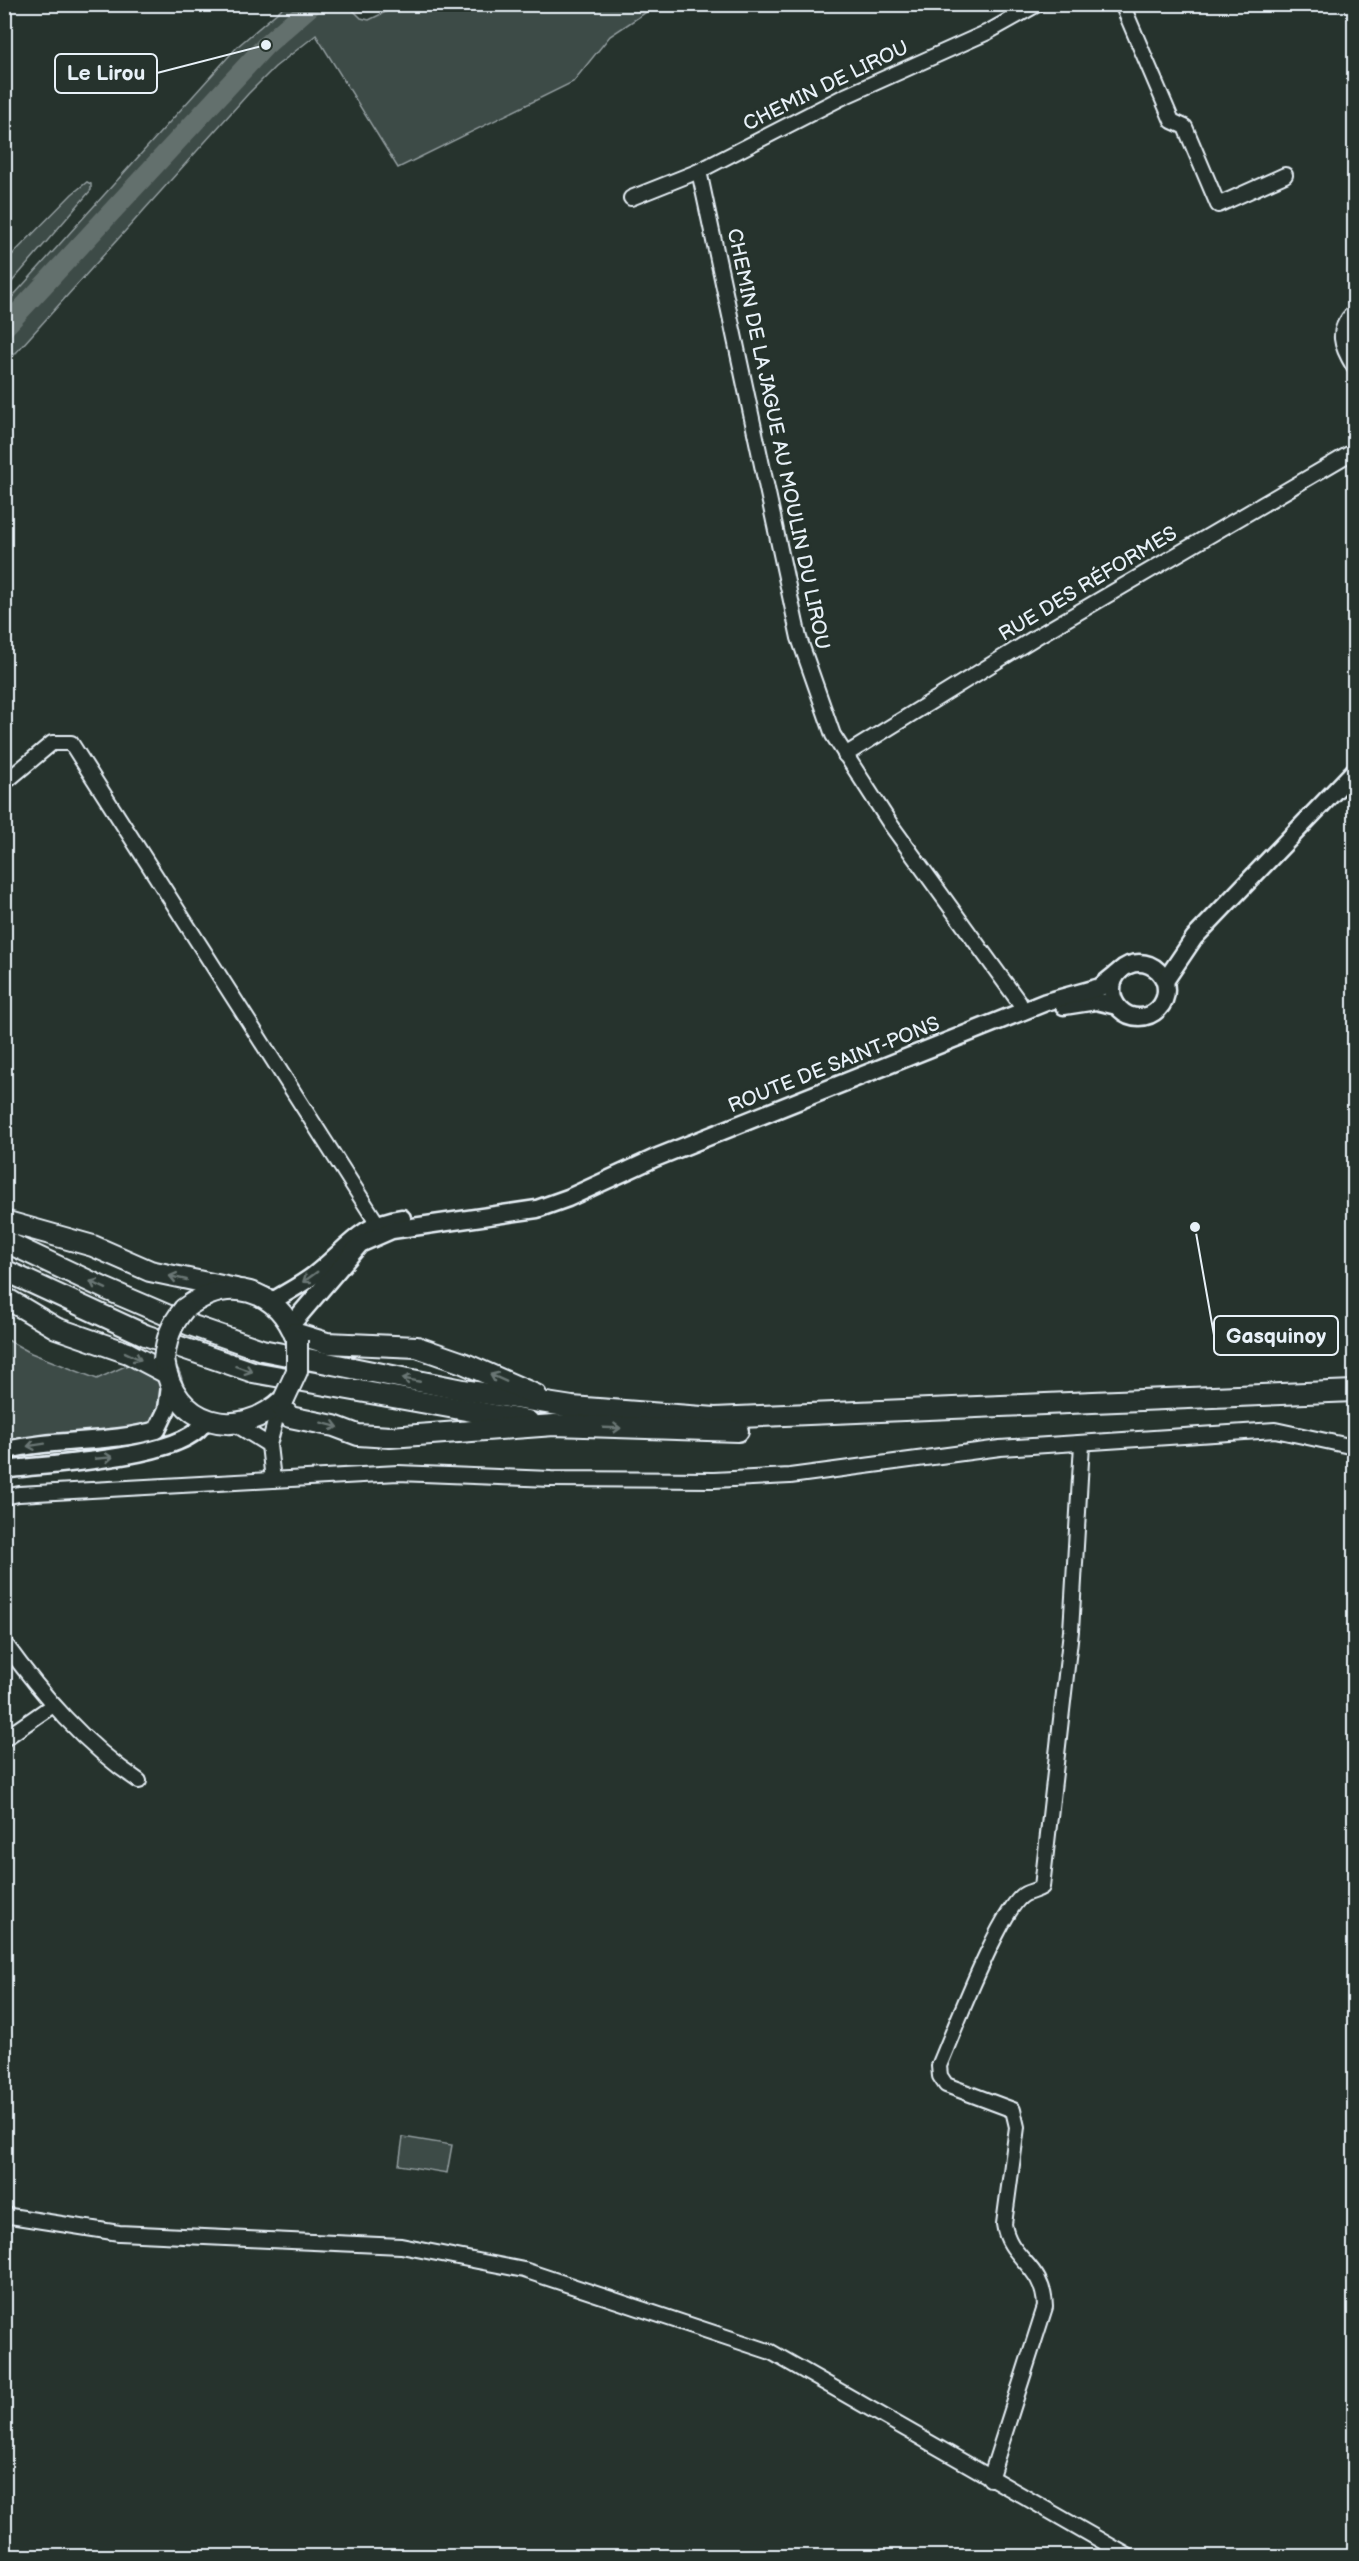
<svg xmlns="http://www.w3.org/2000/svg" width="1359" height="2561" font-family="'Balsamiq Sans',sans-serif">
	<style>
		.green { fill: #3e4b47; stroke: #939ea0; stroke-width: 1.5 }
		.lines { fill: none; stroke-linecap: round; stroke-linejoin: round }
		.river { stroke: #636f6d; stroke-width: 20 }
		.minor-casing { stroke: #e8f1f8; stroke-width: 18 }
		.major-casing { stroke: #e8f1f8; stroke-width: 21 }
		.highway-casing { stroke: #e8f1f8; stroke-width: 24 }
		.minor { stroke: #26332d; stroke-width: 14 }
		.major { stroke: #26332d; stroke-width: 16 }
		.highway { stroke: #26332d; stroke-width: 20 }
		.highway-bridge-casing { stroke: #e8f1f8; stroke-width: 24; stroke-linecap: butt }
		.highway-bridge { stroke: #26332d; stroke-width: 20 }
		.oneway { stroke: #6a7674 }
		.labels { text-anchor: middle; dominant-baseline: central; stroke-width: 5; stroke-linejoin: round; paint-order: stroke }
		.street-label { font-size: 20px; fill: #e8f1f8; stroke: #26332d }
		.leader { fill: none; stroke: #e8f1f8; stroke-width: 2 }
		.callout-dot { fill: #e8f1f8; stroke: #26332d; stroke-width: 2 }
		.callout { fill: #26332d; stroke: #e8f1f8; stroke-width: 2 }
		.callout-label { font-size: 21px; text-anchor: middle; font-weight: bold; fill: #e8f1f8 }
	</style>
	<rect width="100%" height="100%" fill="#26332d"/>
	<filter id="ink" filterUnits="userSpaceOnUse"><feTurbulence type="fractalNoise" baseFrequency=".0167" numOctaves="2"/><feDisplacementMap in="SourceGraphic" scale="12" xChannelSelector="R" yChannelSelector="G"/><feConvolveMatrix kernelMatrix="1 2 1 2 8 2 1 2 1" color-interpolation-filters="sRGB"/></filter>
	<g filter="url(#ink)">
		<g class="green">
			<path d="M327 4 355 5 353 10 361 18 369 20 400 5H657L610 36 573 82 398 168 316 35 275 67 248 94 5 365V336L267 50Z"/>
			<path d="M286 5H315L258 48 5 325V305L238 46Z"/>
			<path d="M87 182 91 184V190L5 290V262L72 194Z"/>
			<path d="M4 1338 31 1353 97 1379 163 1349C193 1380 189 1405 153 1427L5 1447Z"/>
			<path d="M403 2137 452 2145 447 2173 399 2165Z"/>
		</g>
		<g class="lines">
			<path class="river" d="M4 328 266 45 313 4"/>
			<defs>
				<g id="minor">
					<path d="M1122 4 1172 121 1185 127 1218 205 1285 175"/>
					<path d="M699 171 799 638 833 735 891 825 1019 1002 1023 1012"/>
					<path d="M631 198 699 171 843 97 988 32 1038 4"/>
					<path d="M1354 312C1335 331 1341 346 1354 367"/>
					<path d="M845 755 1036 637 1354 451"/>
					<path d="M4 779H9L52 743H71L377 1223 378 1233"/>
					<path d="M272 1411 276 1418 269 1445 273 1480"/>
					<path d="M235 1424 269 1445"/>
					<path d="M4 1497 19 1494 398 1473 551 1479 714 1480 790 1476 1000 1448 1275 1430 1354 1447"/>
					<path d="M4 1642C42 1695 85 1745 139 1781"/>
					<path d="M4 1739 53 1705"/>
					<path d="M4 2215 119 2233 401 2246 524 2270 771 2352 1128 2556"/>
					<path d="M990 2479 1045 2307C1044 2264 1009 2260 1004 2224L1017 2127 1013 2110 946 2085 940 2076 939 2066C952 2036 1001 1906 1025 1894 1031 1891 1036 1891 1042 1887L1071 1631 1082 1444"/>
				</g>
				<g id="major">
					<circle cx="1139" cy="990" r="27"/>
					<path d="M1165 981 1194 938 1354 771"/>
					<path d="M1064 1006 1096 1001 1117 1006"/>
					<path d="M260 1295 274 1300C287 1292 301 1285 314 1275 344 1252 361 1223 402 1218"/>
					<path d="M291 1325 360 1244 392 1230 537 1209 568 1198 655 1158 1046 1002 1100 987 1121 970"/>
					<path d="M4 1451C54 1438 107 1444 157 1430L167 1409 170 1386"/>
					<path d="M4 1470C44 1464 193 1459 205 1419"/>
				</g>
				<g id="highway">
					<path d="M4 1221 93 1246 150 1271 236 1289"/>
					<path d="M4 1241 106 1289 190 1325 262 1350 463 1390 572 1407 715 1418 1354 1391"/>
					<path d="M4 1270 145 1335 253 1372 528 1421"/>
					<path d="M4 1297 56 1328 128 1353 166 1373"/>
					<path d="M184 1309C228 1275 277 1287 297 1340"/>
					<path d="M294 1333 327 1343 417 1347 463 1363 536 1395"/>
					<path d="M164 1360C173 1425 238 1443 284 1399"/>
					<path d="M279 1404 290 1417 334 1426 358 1435 390 1437 554 1425 738 1431"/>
				</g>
			</defs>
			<use href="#minor" class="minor-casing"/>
			<use href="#major" class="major-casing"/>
			<use href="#highway" class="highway-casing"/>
			<use href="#minor" class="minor"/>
			<use href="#major" class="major"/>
			<use href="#highway" class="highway"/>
			<defs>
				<g id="highway-bridge">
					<path d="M164 1360C166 1339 171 1325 184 1309"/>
					<path d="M284 1399 297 1371V1340"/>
				</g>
			</defs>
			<use href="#highway-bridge" class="highway-bridge-casing"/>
			<use href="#highway-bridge" class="highway-bridge"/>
		</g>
		<defs><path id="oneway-shaft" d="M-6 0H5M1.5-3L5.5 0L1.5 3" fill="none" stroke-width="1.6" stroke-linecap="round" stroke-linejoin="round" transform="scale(1.5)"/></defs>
		<g class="oneway">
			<use href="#oneway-shaft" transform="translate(310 1277) rotate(144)"/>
			<use href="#oneway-shaft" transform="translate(178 1278) rotate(-167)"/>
			<use href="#oneway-shaft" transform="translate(98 1285) rotate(-155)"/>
			<use href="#oneway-shaft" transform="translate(133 1356) rotate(26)"/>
			<use href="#oneway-shaft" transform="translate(244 1369) rotate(18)"/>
			<use href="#oneway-shaft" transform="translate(498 1378) rotate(-156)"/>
			<use href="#oneway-shaft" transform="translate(411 1380) rotate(-169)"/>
			<use href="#oneway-shaft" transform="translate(330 1425) rotate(15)"/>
			<use href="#oneway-shaft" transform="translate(612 1428) rotate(2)"/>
			<use href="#oneway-shaft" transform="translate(36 1445) rotate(171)"/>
			<use href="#oneway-shaft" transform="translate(104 1458) rotate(-5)"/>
		</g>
	</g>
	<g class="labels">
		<g class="street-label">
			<text transform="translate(826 86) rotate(-26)">CHEMIN DE LIROU</text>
			<text transform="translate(778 439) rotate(78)">CHEMIN DE LA JAGUE AU MOULIN DU LIROU</text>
			<text transform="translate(1088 584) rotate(-31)">RUE DES RÉFORMES</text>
			<text transform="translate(834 1065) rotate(-22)">ROUTE DE SAINT-PONS</text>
		</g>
	</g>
	<path class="leader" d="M266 45L157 73M1195 1227L1214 1335"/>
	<g class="callout-dot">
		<circle cx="266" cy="45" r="6"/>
		<circle cx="1195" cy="1227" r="6"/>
	</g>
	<g class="callout">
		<rect x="55" y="54" width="102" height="39" rx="6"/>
		<rect x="1214" y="1316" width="124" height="39" rx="6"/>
	</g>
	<g class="callout-label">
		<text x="106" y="80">Le Lirou</text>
		<text x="1276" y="1343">Gasquinoy</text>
	</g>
	<rect width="1359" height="2561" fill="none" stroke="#26332d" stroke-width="24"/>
	<rect x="12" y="12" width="1335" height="2537" fill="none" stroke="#e8f1f8" stroke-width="2" filter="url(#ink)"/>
</svg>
